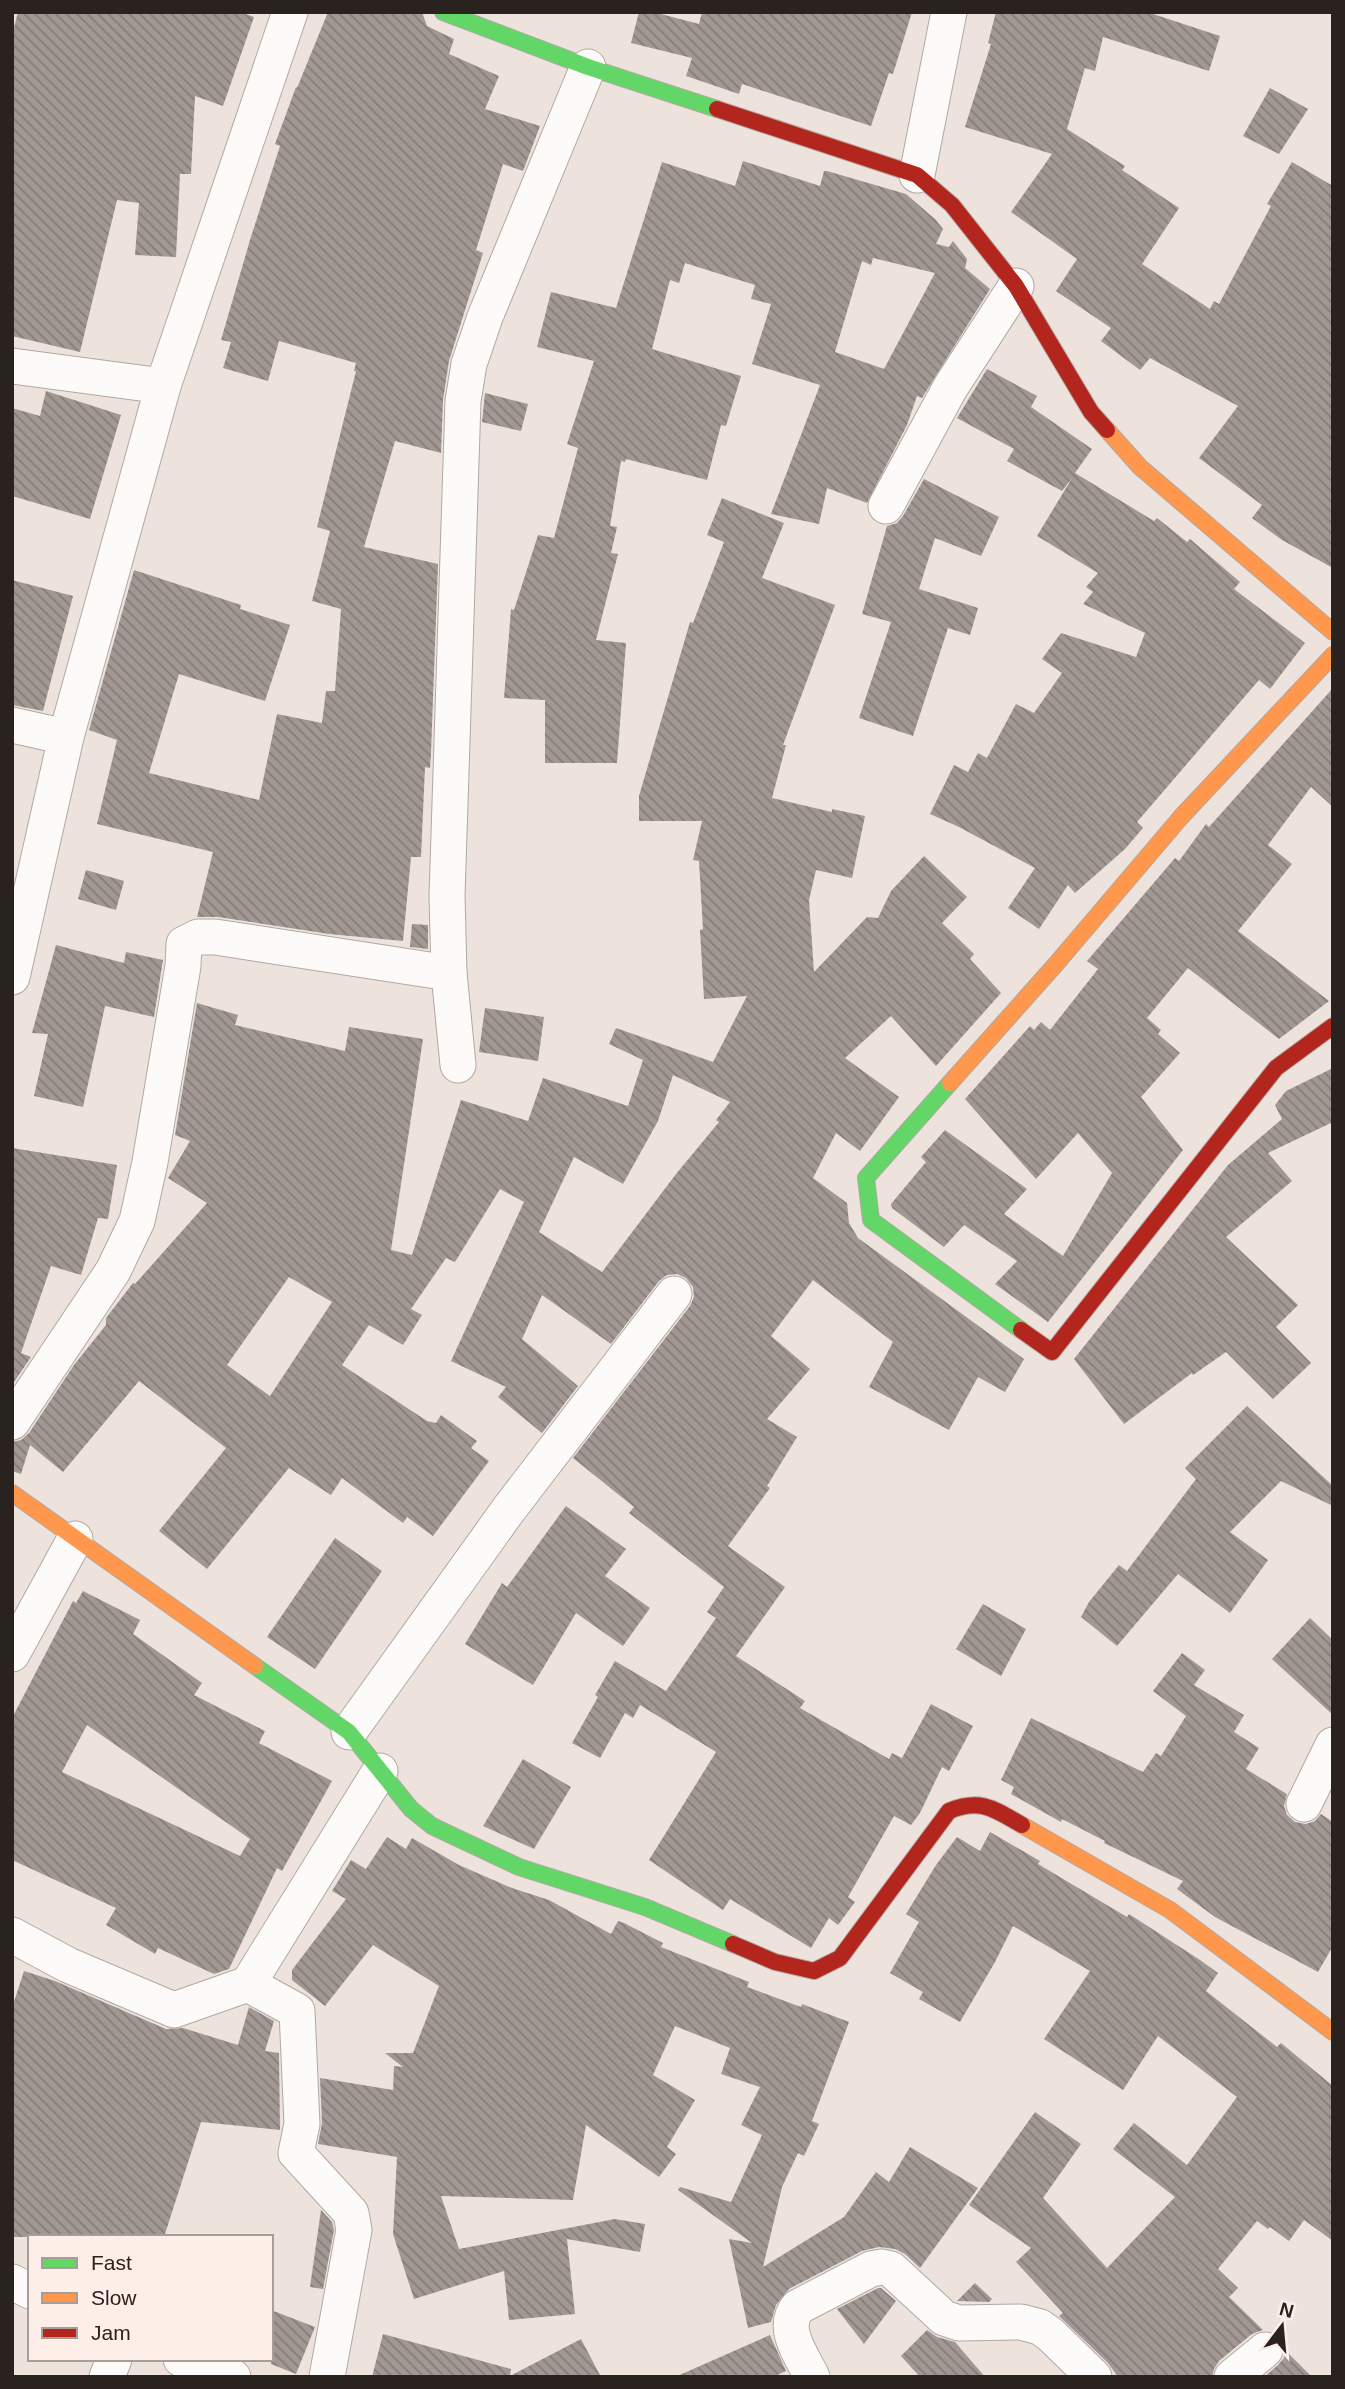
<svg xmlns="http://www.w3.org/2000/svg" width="1345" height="2389" font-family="Arial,sans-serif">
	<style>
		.building { fill: url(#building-back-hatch); fill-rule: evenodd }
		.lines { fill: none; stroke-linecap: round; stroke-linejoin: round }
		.street-casing { stroke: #b1a8a3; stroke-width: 37 }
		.fast-casing { stroke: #b1a8a3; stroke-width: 18 }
		.slow-casing { stroke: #b1a8a3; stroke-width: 18 }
		.jam-casing { stroke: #b1a8a3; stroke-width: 18 }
		.street { stroke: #fcfbfa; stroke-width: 35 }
		.fast { stroke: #63d668; stroke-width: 16 }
		.slow { stroke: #ff974d; stroke-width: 16 }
		.jam { stroke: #b3261e; stroke-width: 16 }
	</style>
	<defs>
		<pattern id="building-back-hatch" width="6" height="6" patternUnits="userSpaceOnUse" patternTransform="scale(1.75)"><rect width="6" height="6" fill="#a29893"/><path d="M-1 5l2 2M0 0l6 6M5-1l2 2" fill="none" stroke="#847c77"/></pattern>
	</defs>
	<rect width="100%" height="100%" fill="#eee2dc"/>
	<g class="building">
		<path d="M18 12H240L254 17 223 106 195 96 191 174H180L176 257 135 255 139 203 117 200 80 352 12 336V35Z"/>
		<path d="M328 12H422L427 26 454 39 449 54 499 76 485 109 540 126 523 171 503 164 476 250 483 253 449 361 443 400 441 453 395 441 364 547 438 564 431 753 430 768 425 767 421 857H411L403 941 329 934 218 917H197L213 852 97 824 117 740 89 730 134 570 241 605 240 609 290 625 265 701 179 674 149 773 259 800 277 714 322 723 326 691H335L341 609 312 601 330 531 317 527 356 371H354L356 363 279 341 268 381 223 368 231 342 221 340 250 240 280 146 275 144 296 87 297 88Z"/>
		<path d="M639 12H653L699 24 702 12H912L893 74 889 73 871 126 742 84 739 94 686 76 692 58 631 43Z"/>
		<path d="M996 12H1147L1220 36 1209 71 1103 37 1095 71 1085 68 1067 129 1125 166 1122 170 1179 208 1142 264 1210 309 1214 301 1219 304 1271 206 1267 204 1292 162 1333 186V568L1282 540 1252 518 1262 505 1199 458 1238 406 1150 358 1140 370 1101 341 1111 328 1056 291 1077 259 1011 212 1052 154 965 127 991 44 988 43Z"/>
		<path d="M1270 88 1308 109 1279 154 1243 136Z"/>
		<path d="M743 161 820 186 824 171H827L906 194 936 220 943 229 936 244 949 247 953 241 967 259 965 268 990 289 922 398 917 396 907 425 867 503 827 488 819 524 771 514 820 385 752 364 771 304 751 299 755 285 685 263 679 283 670 280 652 349 741 376 726 426 721 425 707 480 626 459 625 462 621 461 610 526 617 527 611 553 618 554 596 640 626 643 617 763H545V700L504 698 511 609 514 610 538 535 554 538 578 448 567 444 594 361 537 347 551 292 616 308 662 162 735 186ZM873 258 935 273 884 369 835 352 862 261 871 265Z"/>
		<path d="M987 369 1037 396 1031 407 1092 449 1075 473 1154 521 1157 518 1187 542 1190 539 1240 582 1234 589 1305 643 1270 689 1259 680 1137 822 1143 828 1125 849 1075 893 1068 885 1039 929 1008 908 1035 868 959 827 930 814 954 765 968 772 978 753 987 758 1016 704 1034 713 1062 673 1042 659 1061 633 1136 657 1145 633 1083 604 1093 592 1086 587 1098 573 1037 536 1072 478 1062 491 1007 461 1014 449 957 418Z"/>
		<path d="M46 391 121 415 90 519 12 496V408L40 416Z"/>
		<path d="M485 393 528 404 521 431 482 422Z"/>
		<path d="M924 479 999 517 981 556 935 538 919 589 978 608 970 635 948 628 913 736 859 718 891 622 862 614 887 526 897 523 903 516Z"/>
		<path d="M722 498 784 523 762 578 835 605 783 745H786L772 798 832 812V809L865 816 852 878 816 870 809 900 814 972 867 917 878 918 891 891 924 856 967 897 942 923 974 954 970 959 1001 993 936 1066 891 1016 845 1058 899 1097 860 1151 836 1133 813 1178 847 1203 849 1223 858 1238 1024 1359 1005 1392 978 1377 949 1430 869 1387 893 1342 813 1280 771 1336 810 1369 767 1419 797 1437 767 1486 770 1488 728 1546 785 1587 736 1656 805 1701 800 1708 889 1759 892 1753 902 1758 931 1704 973 1726 949 1771 942 1767 920 1813 911 1825 894 1816 848 1897 855 1902 838 1925 829 1918 811 1948 730 1899 723 1910 649 1860 716 1752 640 1705 633 1718 625 1713 600 1758 572 1743 598 1697 595 1695 615 1661 666 1691 716 1618 707 1612 724 1587 629 1513 634 1507 573 1458 690 1306 694 1297 693 1287 686 1278 677 1274 667 1275 659 1281 611 1344 542 1295 522 1339 578 1386 542 1433 498 1397 506 1387 451 1361 524 1202 500 1189 455 1262 446 1258 411 1309 422 1315 403 1345 369 1325 342 1365 427 1421 436 1423 441 1415 477 1441 471 1448 489 1461 433 1536 407 1517 403 1523 342 1478 331 1495 289 1468 207 1569 159 1531 226 1448 139 1381 63 1472 30 1445 21 1474 12 1471V1442L21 1440 29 1433 74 1365 106 1325V1318L133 1283 135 1284 207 1203 168 1178 190 1141 175 1135 197 1003 238 1015 235 1025 345 1051 349 1027 423 1039 391 1250 412 1255 461 1100 528 1121 543 1078 628 1106 643 1060 609 1044 616 1028 713 1062 747 996 704 999 700 930 703 929 699 861 693 860 702 821H639V796L690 622 693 623 724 542 707 535ZM673 1075 730 1102 716 1120 719 1122 676 1174 602 1272 539 1232 574 1157 623 1184 658 1121ZM289 1277 332 1302 270 1396 227 1365Z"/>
		<path d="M12 580 73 596 43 711 12 705Z"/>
		<path d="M1333 688V807L1311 787 1268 845 1292 864 1238 931 1329 1001 1279 1039 1188 968 1147 1018 1161 1030 1158 1034 1180 1053 1141 1097 1183 1150 1048 1322 995 1284 1017 1261 964 1225 944 1247 892 1208 891 1204 926 1162 921 1157 945 1130 1027 1189 1004 1214 1063 1256 1112 1173 1078 1133 1036 1179 965 1099 1030 1026 1034 1030 1041 1022 1050 1030 1098 969 1087 961 1175 858 1179 861 1206 824 1209 827Z"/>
		<path d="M86 870 124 881 116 910 78 899Z"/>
		<path d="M412 924 428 925V949L410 947Z"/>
		<path d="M56 945 124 963 126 952 163 960 154 1017 105 1006 83 1107 34 1096 48 1034 32 1033Z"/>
		<path d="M485 1008 544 1017 538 1061 479 1052Z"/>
		<path d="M1333 1068V1122L1268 1153 1292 1181 1226 1237 1298 1305 1276 1327 1311 1363 1273 1399 1226 1352 1193 1375 1192 1373 1124 1424 1074 1359 1228 1165 1282 1119 1275 1105 1286 1091Z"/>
		<path d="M12 1148 117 1165 108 1219 98 1218 81 1275 51 1266 21 1353 31 1357 12 1385Z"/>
		<path d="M1247 1406 1333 1486V1506L1281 1481 1230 1532 1268 1560 1230 1613 1178 1574 1117 1646 1081 1617 1089 1602 1119 1565 1127 1571 1196 1479 1185 1468Z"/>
		<path d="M566 1506 626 1549 605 1576 650 1608 623 1646 576 1613 533 1685 465 1644 502 1583 507 1587Z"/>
		<path d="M335 1538 382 1571 315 1669 267 1637Z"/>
		<path d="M83 1591 140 1620 133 1634 202 1683 194 1695 265 1731 259 1743 332 1781 282 1871 277 1868 229 1969 214 1974 158 1948 155 1954 106 1925 116 1908 12 1860V1718L73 1601 76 1603ZM87 1725 250 1839 240 1856 62 1772Z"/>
		<path d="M983 1604 1026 1629 1001 1676 956 1649Z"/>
		<path d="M1310 1618 1333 1640V1715L1272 1659Z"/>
		<path d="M1182 1653 1205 1670 1194 1685 1244 1715 1234 1732 1259 1748 1246 1769 1287 1794 1284 1806 1287 1815 1295 1822 1306 1824 1315 1821 1321 1814 1333 1822V1946L1318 1972 1215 1917 1177 1889 1183 1881 1104 1843 1105 1841 1062 1819 1061 1822 1011 1794 1014 1787 1001 1780 1031 1718 1143 1772 1156 1753 1161 1756 1186 1716 1153 1691Z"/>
		<path d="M523 1759 571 1787 534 1849 483 1826Z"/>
		<path d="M990 1832 1040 1861 1038 1864 1127 1917 1129 1914 1200 1960 1218 1973 1206 1991 1277 2047 1281 2043 1333 2086V2241L1304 2220 1289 2241 1270 2227 1268 2229 1257 2221 1218 2269 1238 2288 1229 2297 1263 2330 1252 2334 1219 2361 1214 2369 1212 2377H1118L1108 2363 1059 2316 1063 2313 1016 2262 1031 2248 969 2205 1035 2112 1081 2144 1043 2198 1107 2268 1175 2197 1113 2149 1134 2123 1187 2165 1237 2097 1158 2036 1123 2090 1044 2039 1090 1971 1013 1926 995 1962 960 2022 919 1999 923 1992 890 1973 919 1922 906 1914 936 1865 957 1837 980 1851Z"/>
		<path d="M387 1837 406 1849 412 1838 459 1865 512 1888 549 1900 611 1934 618 1921 624 1923 663 1943 661 1947 749 1982 747 1987 801 2007 802 2004 849 2022 812 2121 819 2124 804 2156 798 2153 782 2187 763 2267 844 2217 876 2172 889 2182 910 2147 978 2188 920 2268 905 2254 895 2249 879 2247 862 2251 789 2289 776 2305 771 2322 748 2328 729 2239 752 2243 678 2190 680 2187 731 2202 762 2135 741 2125 760 2087 721 2074 730 2048 675 2026 653 2075 695 2100 667 2147 676 2154 659 2177 586 2125 573 2200 441 2196 459 2249 615 2219 645 2224 640 2252 567 2239 575 2314 509 2320 504 2271 414 2299 393 2234 397 2157 318 2144 322 2123 320 2078 393 2090 394 2066 403 2067 385 2053H413L439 1986 373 1945 325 2006 292 1980V1970L346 1899 332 1891 351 1860 366 1869Z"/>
		<path d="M24 1971 55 1981 166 2029 183 2028 238 2045 249 2007 274 2021 265 2051 279 2053 280 2130 201 2122 164 2237H12V2008Z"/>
		<path d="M321 2210 332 2222 334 2230 323 2289 310 2287Z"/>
		<path d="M975 2283 992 2299 989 2302 957 2301Z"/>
		<path d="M878 2288H881L896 2301 864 2344 837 2309Z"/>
		<path d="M271 2310 315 2327 296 2374 271 2364Z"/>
		<path d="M927 2330 937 2337 955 2342 985 2377H920L901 2356Z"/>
		<path d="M383 2334 511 2369 510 2376 581 2339 601 2377H372Z"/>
		<path d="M770 2335 786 2371 773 2377H675Z"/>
		<path d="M1285 2350 1312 2377H1264L1278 2365 1284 2358Z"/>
	</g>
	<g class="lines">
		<defs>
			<g id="street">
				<path d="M917 175 949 12"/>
				<path d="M12 366 163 386"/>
				<path d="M886 506 950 388 1016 286"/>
				<path d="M12 725 66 737"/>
				<path d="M12 977 66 737 163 386 290 12"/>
				<path d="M458 1065 449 973 447 896 463 401 469 364 485 317 588 67"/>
				<path d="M12 1422 113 1271 137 1221 150 1162 183 966 184 944 198 937H215L449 973"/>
				<path d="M12 1654 75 1539"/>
				<path d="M349 1732 509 1509 674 1294"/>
				<path d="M1304 1804 1333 1745"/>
				<path d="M12 1935 68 1965 174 2010 248 1984 297 2011 302 2124 296 2153 351 2213 354 2230 327 2377"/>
				<path d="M248 1984 380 1771"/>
				<path d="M12 2282 30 2291"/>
				<path d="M181 2359 233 2377"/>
				<path d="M107 2377 114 2359"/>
				<path d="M812 2377C802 2356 780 2328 798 2307L871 2269 882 2267 891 2269 944 2318 959 2323 1021 2322 1040 2327 1051 2335 1094 2377"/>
				<path d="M1232 2377 1265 2350"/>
			</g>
			<g id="fast">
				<path d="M443 12 588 67 717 109"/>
				<path d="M950 1083 866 1178 871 1220 1021 1330"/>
				<path d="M255 1666 349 1732 411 1809 432 1826 519 1867 645 1907 733 1944"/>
			</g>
			<g id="slow">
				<path d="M1107 430 1140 467 1333 632"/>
				<path d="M950 1083 1056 964 1181 817 1333 655"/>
				<path d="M12 1493 255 1666"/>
				<path d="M1022 1825 1170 1910 1333 2032"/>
			</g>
			<g id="jam">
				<path d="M717 109 917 175 952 205 1016 286 1091 412 1107 430"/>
				<path d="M1021 1330 1052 1352 1276 1068 1333 1026"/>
				<path d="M733 1944 775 1962 814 1971 840 1958 949 1811C981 1798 994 1809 1022 1825"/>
			</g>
		</defs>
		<use href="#street" class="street-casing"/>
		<use href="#fast" class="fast-casing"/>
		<use href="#slow" class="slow-casing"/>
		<use href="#jam" class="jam-casing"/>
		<use href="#street" class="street"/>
		<use href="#fast" class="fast"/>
		<use href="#slow" class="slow"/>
		<use href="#jam" class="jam"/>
	</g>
	<rect width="1345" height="2389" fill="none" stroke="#2a221e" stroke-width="28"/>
	<rect x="28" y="2235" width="245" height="126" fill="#fdefe8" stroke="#a99d97" stroke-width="2"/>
	<rect x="42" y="2258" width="35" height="10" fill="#63d668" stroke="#a99d97" stroke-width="2"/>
	<text x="91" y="2270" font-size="21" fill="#2a221e">Fast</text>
	<rect x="42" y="2293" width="35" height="10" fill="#ff974d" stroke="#a99d97" stroke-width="2"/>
	<text x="91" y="2305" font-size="21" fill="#2a221e">Slow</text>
	<rect x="42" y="2328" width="35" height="10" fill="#b3261e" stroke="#a99d97" stroke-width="2"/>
	<text x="91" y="2340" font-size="21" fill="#2a221e">Jam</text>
	<g transform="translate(1282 2326) rotate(16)" stroke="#fdefe8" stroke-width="5" paint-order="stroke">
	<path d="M0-5L12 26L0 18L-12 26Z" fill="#2a221e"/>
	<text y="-10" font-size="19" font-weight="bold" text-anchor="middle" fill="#2a221e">N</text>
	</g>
</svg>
